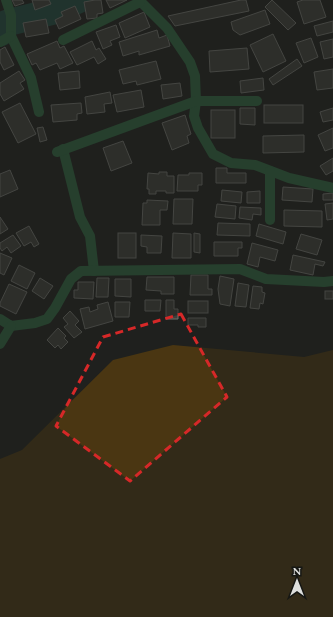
<svg xmlns="http://www.w3.org/2000/svg" width="333" height="617" font-family="Spectral,serif">
	<style>
		.green { fill: #4a3612 }
		.lines { fill: none; stroke-linecap: round; stroke-linejoin: round }
		.river { stroke: #234b42; stroke-width: 27 }
		.building { fill: #3f3f3b; stroke: #71716d }
		.minor { stroke: #2f6440; stroke-width: 10 }
		.marked { fill: none; stroke: #d62828; stroke-width: 3; stroke-dasharray: 8 5; stroke-linejoin: round }
	</style>
	<rect width="100%" height="100%" fill="#1f201e"/>
	<path class="green" d="M173 345 304 357 333 350V617H0V459L22 450 113 360Z"/>
	<g class="lines">
		<path class="river" d="M0 33 7 23 54 11 78 0"/>
	</g>
	<g class="building">
		<path d="M12 0H22L24 3 15 6Z"/>
		<path d="M32 0H49L51 4 35 10Z"/>
		<path d="M95 0H101L103 13 97 14V18L87 19 84 2Z"/>
		<path d="M106 0H127L110 8Z"/>
		<path d="M241 0H246L249 11 175 26 168 16Z"/>
		<path d="M272 0 296 23 288 30 265 7Z"/>
		<path d="M303 0H320L326 17 304 24 297 2Z"/>
		<path d="M75 6 81 19 59 29 55 20 63 16 61 12Z"/>
		<path d="M265 10 270 24 240 35 233 30 231 22Z"/>
		<path d="M144 12 150 27 125 38 119 23Z"/>
		<path d="M46 19 49 33 26 37 23 23Z"/>
		<path d="M333 21V32L317 36 314 26Z"/>
		<path d="M116 25 120 37 110 41 112 45 103 49 96 32Z"/>
		<path d="M157 30 159 38 167 35 170 46 139 55V51L123 56 119 42Z"/>
		<path d="M273 34 286 61 263 72 250 45Z"/>
		<path d="M311 38 318 57 304 63 296 43Z"/>
		<path d="M333 39V57L324 59 320 42Z"/>
		<path d="M57 41 60 48 64 46 73 63 60 69 57 63 40 70 36 63 32 65 27 54Z"/>
		<path d="M92 41 96 50 99 48 106 59 98 64 94 57 77 65 70 52Z"/>
		<path d="M5 47 14 65 4 70 0 62V50Z"/>
		<path d="M247 48 249 69 210 72 209 51Z"/>
		<path d="M297 59 302 66 273 85 269 79Z"/>
		<path d="M156 61 161 79 137 85 136 81 123 84 119 70Z"/>
		<path d="M333 69V88L317 90 314 72Z"/>
		<path d="M19 71 25 80 20 83 24 89 4 101 0 94V83Z"/>
		<path d="M79 71 80 88 60 90 58 73Z"/>
		<path d="M263 78 264 90 241 93 240 81Z"/>
		<path d="M180 83 182 96 163 99 161 85Z"/>
		<path d="M141 90 144 107 117 112 113 95Z"/>
		<path d="M110 92 112 103 104 104 105 112 87 114 85 97Z"/>
		<path d="M20 103 36 134 18 143 2 112Z"/>
		<path d="M81 103 82 113 77 114V120L53 122 51 105Z"/>
		<rect x="264" y="105" width="39" height="18"/>
		<path d="M240 108H255V125L240 124Z"/>
		<path d="M333 108V120L323 122 320 112Z"/>
		<rect x="211" y="110" width="24" height="28"/>
		<path d="M185 115 191 134 187 136 189 143 172 150 162 123Z"/>
		<path d="M43 127 47 140 40 142 37 128Z"/>
		<path d="M333 128V148L325 151 318 135Z"/>
		<path d="M304 135V152L263 153V136Z"/>
		<path d="M123 141 132 163 111 171 103 148Z"/>
		<path d="M333 158V171L326 175 320 166Z"/>
		<path d="M216 168H227V173H246V183H216Z"/>
		<path d="M10 170 18 189 0 197V174Z"/>
		<path d="M159 172H167V176H174V193H166V191H156V194H149V189H147L148 173 159 174Z"/>
		<path d="M189 173H202V185H198V191H177L178 175H189Z"/>
		<path d="M283 187 313 189 312 202 282 200Z"/>
		<path d="M222 190 242 192 241 203 221 201Z"/>
		<path d="M260 191V203H247V192Z"/>
		<path d="M333 193V200H323V194Z"/>
		<path d="M174 199H193L192 224H173Z"/>
		<path d="M147 200 168 201 167 210H160V225H142L143 203H147Z"/>
		<path d="M333 203V219L327 220 325 204Z"/>
		<path d="M217 204 236 206 235 219 215 217Z"/>
		<path d="M240 207 261 208V215L253 214 252 220 239 218Z"/>
		<path d="M284 210 322 211V227L284 226Z"/>
		<path d="M0 217 8 229 0 234Z"/>
		<path d="M218 223 250 224V236L217 235Z"/>
		<path d="M259 224 286 232 283 244 256 236Z"/>
		<path d="M29 226 39 244 34 247 31 242 24 246 16 233Z"/>
		<rect x="118" y="233" width="18" height="25"/>
		<path d="M173 233 191 234V258H172Z"/>
		<path d="M194 233 200 234V253L194 252Z"/>
		<path d="M301 234 322 240 317 255 296 249Z"/>
		<path d="M13 235 21 246 11 253 7 247 2 251 0 248V243Z"/>
		<path d="M141 235 162 236 161 253H147V247L141 246Z"/>
		<path d="M214 242H242V248H238V256H214Z"/>
		<path d="M252 243 278 250 275 261 260 257 258 267 247 264Z"/>
		<path d="M0 253 12 258 4 275 0 273Z"/>
		<path d="M293 255 325 262 323 266 315 264 313 275 290 270Z"/>
		<path d="M19 265 35 273 27 289 11 281Z"/>
		<path d="M191 275H208V289H212V295H190Z"/>
		<path d="M220 276 234 279 230 306 220 304 218 289Z"/>
		<path d="M147 277H174V294H161V291L146 290Z"/>
		<path d="M40 278 53 286 44 299 32 291Z"/>
		<path d="M97 278H109L108 297H96Z"/>
		<path d="M115 279H131V297L115 296Z"/>
		<path d="M78 282H94L93 299 74 298V290H78Z"/>
		<path d="M238 283 249 285 246 307 235 306Z"/>
		<path d="M9 284 27 292 16 314 0 306V303Z"/>
		<path d="M253 286 262 287V292L265 293 263 304 260 303 259 309 250 308Z"/>
		<rect x="325" y="291" width="8" height="8"/>
		<path d="M145 300H161L160 311H145Z"/>
		<path d="M166 300H174V309H178V319H166Z"/>
		<rect x="188" y="301" width="20" height="12"/>
		<path d="M108 302 113 321 85 329 80 309 89 307 90 312 98 309 97 305Z"/>
		<path d="M115 302H130L129 317H115Z"/>
		<path d="M70 311 79 321 75 325 82 332 74 338 64 327 68 324 63 318Z"/>
		<path d="M188 318H206V327H198V325H188Z"/>
		<path d="M58 328 66 336 64 338 68 342 61 349 58 345 55 348 47 340Z"/>
	</g>
	<g class="lines">
		<g class="minor">
			<path d="M6 0 11 15V36L31 78 39 112"/>
			<path d="M139 0 167 28 190 62 195 76 196 101 194 116 198 128 213 154 231 163 255 165 289 178 333 188"/>
			<path d="M63 40 140 2"/>
			<path d="M0 42 11 36"/>
			<path d="M63 149 80 217 90 236 94 271"/>
			<path d="M57 152 196 101H257"/>
			<path d="M270 220V171"/>
			<path d="M0 319 11 326 35 323 47 319 55 308 71 279 81 271 240 269 266 279 324 282 333 281"/>
			<path d="M0 344 11 326"/>
		</g>
	</g>
	<path d="M0 0H333V617H0ZM181 314 227 397 130 481 56 426 103 337Z" fill="#1f201e" fill-opacity=".55" fill-rule="evenodd"/>
	<path class="marked" d="M181 314 227 397 130 481 56 426 103 337Z"/>
	<g transform="translate(297 581)" stroke="#161714" stroke-width="3" paint-order="stroke">
	<path d="M0-3L7 15L0 10L-7 15Z" fill="#dedfdd"/>
	<text y="-6" font-size="11" font-weight="bold" text-anchor="middle" fill="#dedfdd">N</text>
	</g>
</svg>
